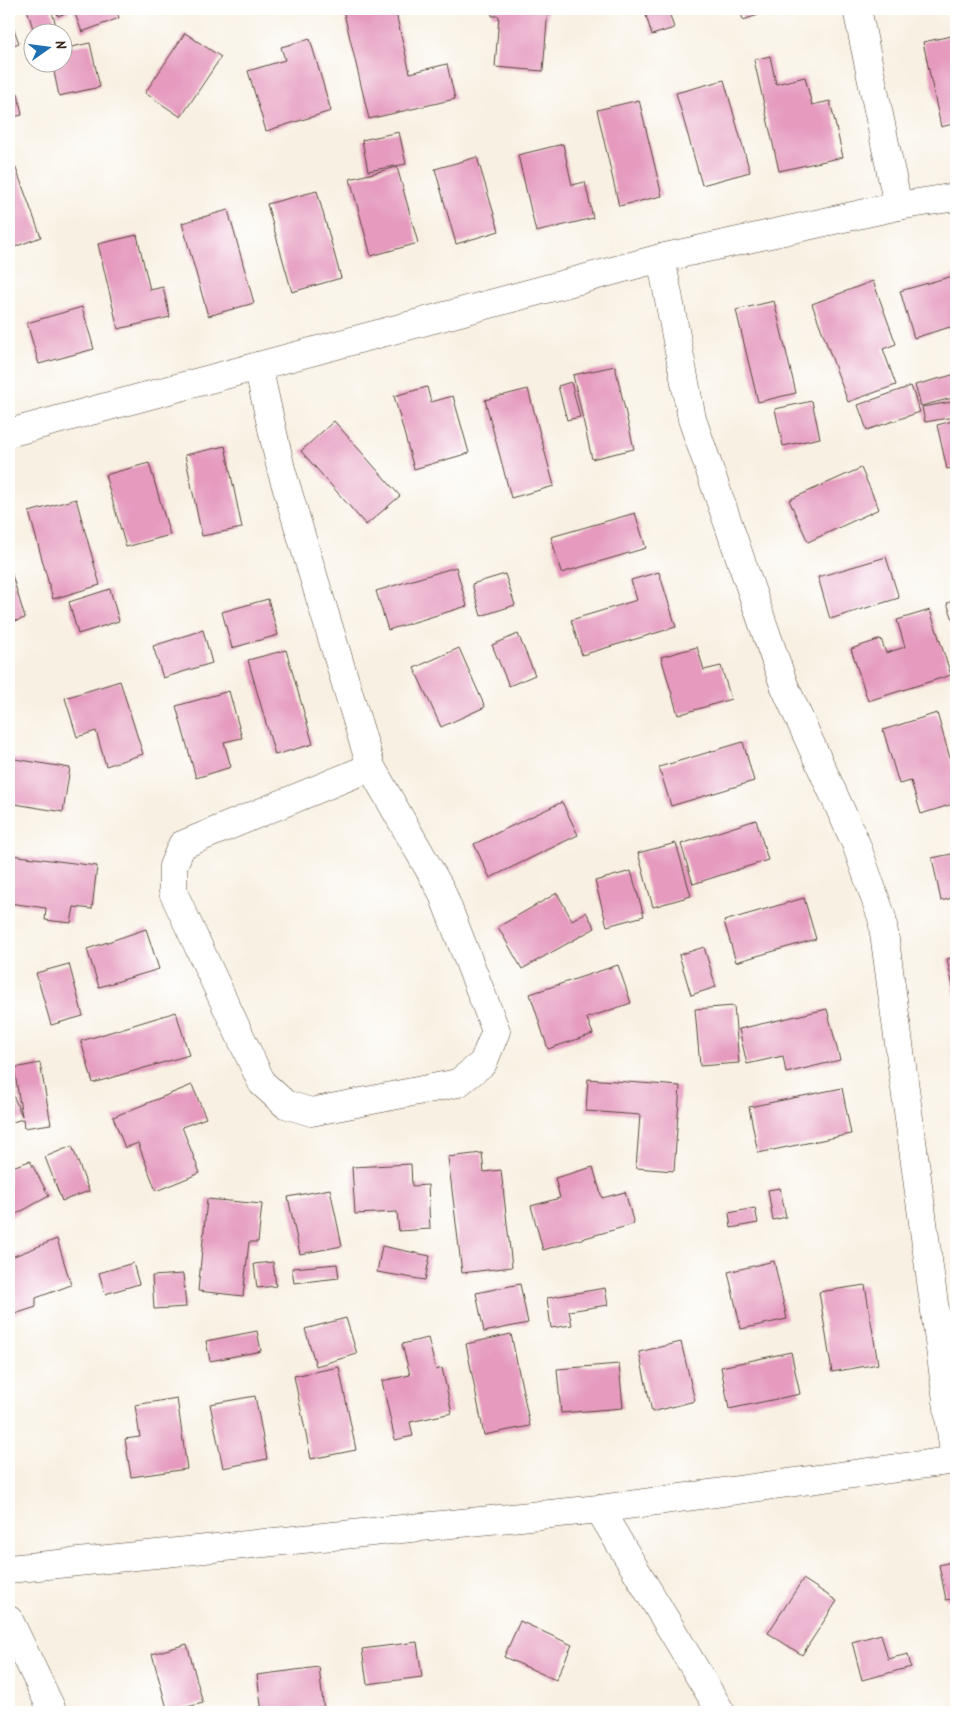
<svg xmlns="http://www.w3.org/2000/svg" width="965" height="1721" font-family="Kalam,sans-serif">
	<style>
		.building { fill: #e59abe }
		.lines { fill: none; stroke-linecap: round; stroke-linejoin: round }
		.minor-casing { stroke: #57483b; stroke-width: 29 }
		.minor { stroke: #fff; stroke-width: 28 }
	</style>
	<rect width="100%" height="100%" fill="#fff"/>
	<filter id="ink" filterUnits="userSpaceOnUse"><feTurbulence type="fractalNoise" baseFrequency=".02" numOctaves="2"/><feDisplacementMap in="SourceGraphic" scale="10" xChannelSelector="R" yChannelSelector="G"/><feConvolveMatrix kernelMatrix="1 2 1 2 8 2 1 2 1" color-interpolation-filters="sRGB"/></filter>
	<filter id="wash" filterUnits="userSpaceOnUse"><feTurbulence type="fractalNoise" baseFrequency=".0096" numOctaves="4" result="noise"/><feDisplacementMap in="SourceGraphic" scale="20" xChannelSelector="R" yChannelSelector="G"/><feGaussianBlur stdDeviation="1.12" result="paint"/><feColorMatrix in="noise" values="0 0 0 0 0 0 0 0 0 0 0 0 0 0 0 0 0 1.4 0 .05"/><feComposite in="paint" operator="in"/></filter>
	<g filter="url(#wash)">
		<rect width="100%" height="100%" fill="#f8f0e2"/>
		<g id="blocks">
			<g class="building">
				<path d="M27 9H51L58 32H34Z"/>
				<path d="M56 9H68L69 12 58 16Z"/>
				<path d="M73 9H116L119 18 82 32Z"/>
				<path d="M343 9H395L410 73 447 64 455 99 369 119Z"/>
				<path d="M492 9H548L543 71 495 67 499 16H492Z"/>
				<path d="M644 9H668L674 28 652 35Z"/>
				<path d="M740 9H776L743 20Z"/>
				<path d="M9 16 19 43 9 47Z"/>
				<path d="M185 33 221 57 181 117 145 93Z"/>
				<path d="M956 35V123L941 127 923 42Z"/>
				<path d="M310 39 331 111 266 131 248 71 285 60 281 47Z"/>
				<path d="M90 43 100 87 59 96 52 62H62V49Z"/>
				<path d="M770 56 776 84 805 77 812 105 830 101 843 157 779 171 754 60Z"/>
				<path d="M724 80 750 172 702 185 676 93Z"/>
				<path d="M18 93 22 115 9 118V95Z"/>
				<path d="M639 100 662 196 619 206 597 110Z"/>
				<path d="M399 132 406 164 368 171 362 140Z"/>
				<path d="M563 144 572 185 585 182 593 218 536 232 518 155Z"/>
				<path d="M477 157 499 231 456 244 435 169Z"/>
				<path d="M15 166 41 237 9 249V169Z"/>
				<path d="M397 167 418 243 371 256 350 179Z"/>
				<path d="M317 191 341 278 292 292 267 204Z"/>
				<path d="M228 210 254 303 208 316 182 223Z"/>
				<path d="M137 235 150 290 163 287 170 317 118 329 98 244Z"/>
				<path d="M956 275V347L950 327 914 338 900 291Z"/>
				<path d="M873 281 896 344 883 349 896 385 848 402 812 304Z"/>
				<path d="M774 301 796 393 758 402 736 310Z"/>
				<path d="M82 307 94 349 39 364 27 323Z"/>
				<path d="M615 366 634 449 592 459 573 375Z"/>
				<path d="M956 374V397L921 406 915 385Z"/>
				<path d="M571 382 580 417 567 420 558 386Z"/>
				<path d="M911 386 920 412 867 430 858 405Z"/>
				<path d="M427 387 431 402 453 396 469 453 414 469 394 396Z"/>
				<path d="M528 389 554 486 511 498 485 400Z"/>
				<path d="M812 401 820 438 783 446 775 409Z"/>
				<path d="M951 402 954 417 925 422 922 407Z"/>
				<path d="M956 420V467L947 469 937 425Z"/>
				<path d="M334 421 400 496 366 525 301 451Z"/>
				<path d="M225 446 242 528 202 536 185 455Z"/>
				<path d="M149 463 170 535 126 547 105 475Z"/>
				<path d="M861 468 879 509 808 542 789 500Z"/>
				<path d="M76 499 100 585 53 599 29 512Z"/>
				<path d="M635 513 646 548 561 573 551 537Z"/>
				<path d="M886 557 899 598 830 619 818 577Z"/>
				<path d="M9 565 25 618 9 623Z"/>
				<path d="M456 567 467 606 388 630 376 591Z"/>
				<path d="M659 572 676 627 582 655 571 620 637 600 631 580Z"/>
				<path d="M505 574 515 605 481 616 472 584Z"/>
				<path d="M110 589 119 621 78 634 69 602Z"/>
				<path d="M268 599 278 635 232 648 222 612Z"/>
				<path d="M956 600V628L947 603Z"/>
				<path d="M930 610 951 675 868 701 851 649 881 639 886 653 905 647 897 620Z"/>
				<path d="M203 630 212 663 163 678 153 646Z"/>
				<path d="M518 634 535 675 509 686 492 645Z"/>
				<path d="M697 647 704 670 721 666 731 699 678 715 661 657Z"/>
				<path d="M459 648 485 707 441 727 414 668Z"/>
				<path d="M286 650 313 744 275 755 248 660Z"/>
				<path d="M120 681 143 754 106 766 96 731 77 737 65 698Z"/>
				<path d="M229 691 242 738 224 742 231 767 196 778 176 706Z"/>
				<path d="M937 713 956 779V803L921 814 911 781 899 784 883 730Z"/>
				<path d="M743 742 754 781 671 806 659 767Z"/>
				<path d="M9 758 70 768 63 812 9 803Z"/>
				<path d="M562 802 578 835 490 878 474 844Z"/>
				<path d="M756 820 768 860 693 884 681 844Z"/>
				<path d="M676 843 691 896 653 907 638 853Z"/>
				<path d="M956 853V897L941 901 932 858Z"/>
				<path d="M11 855 97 866 92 909 74 907 71 923 45 920 46 908 9 903V868Z"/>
				<path d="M631 871 644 916 607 926 595 881Z"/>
				<path d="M557 893 572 920 586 912 595 928 522 969 498 927Z"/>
				<path d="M804 898 816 939 736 962 724 921Z"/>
				<path d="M146 929 159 969 99 987 87 949Z"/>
				<path d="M704 947 716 987 691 995 679 955Z"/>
				<path d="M956 957V996H955L947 959Z"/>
				<path d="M69 964 83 1016 51 1025 36 973Z"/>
				<path d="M618 965 631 1003 587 1018 593 1034 548 1049 530 994Z"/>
				<path d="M734 1006 739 1063 700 1066 695 1009Z"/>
				<path d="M827 1009 840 1060 786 1073 783 1056 747 1064 739 1029Z"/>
				<path d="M176 1012 189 1055 93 1083 81 1041Z"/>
				<path d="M40 1063 51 1124 24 1128 23 1119 9 1123V1086L22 1116 14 1068Z"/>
				<path d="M588 1079 680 1086 674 1171 636 1168 640 1115 586 1111Z"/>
				<path d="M192 1085 206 1118 182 1127 200 1173 156 1191 138 1143 125 1148 113 1117Z"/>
				<path d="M842 1088 851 1134 758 1153 749 1107Z"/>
				<path d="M72 1146 89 1191 62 1201 45 1157Z"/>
				<path d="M482 1153 484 1172 501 1170 512 1267 462 1273 448 1157Z"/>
				<path d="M30 1161 49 1196 9 1218V1168Z"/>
				<path d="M411 1164 412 1186 428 1185 430 1229 399 1231 397 1212 355 1214 352 1167Z"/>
				<path d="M593 1167 602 1198 625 1192 634 1224 543 1250 531 1206 560 1198 555 1178Z"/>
				<path d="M780 1188 786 1217 773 1220 768 1190Z"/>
				<path d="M330 1189 342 1246 300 1254 288 1197Z"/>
				<path d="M207 1199 262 1204 258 1242H249L243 1296 198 1291Z"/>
				<path d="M755 1208 758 1223 731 1228 729 1213Z"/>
				<path d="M57 1239 71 1285 36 1298V1307L9 1316V1258Z"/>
				<path d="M382 1246 430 1256 425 1280 377 1272Z"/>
				<path d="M774 1261 787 1319 741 1329 728 1272Z"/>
				<path d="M273 1262 276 1286 257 1288 254 1264Z"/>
				<path d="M133 1263 139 1284 105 1294 99 1273Z"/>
				<path d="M337 1264 339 1278 294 1283 292 1268Z"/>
				<path d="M183 1274 186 1307 154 1309 152 1276Z"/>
				<path d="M520 1284 528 1323 484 1332 476 1293Z"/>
				<path d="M865 1285 878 1364 832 1372 819 1292Z"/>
				<path d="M605 1288 608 1305 569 1311 572 1325 551 1328 547 1298Z"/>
				<path d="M346 1318 357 1354 316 1366 305 1329Z"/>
				<path d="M257 1331 261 1351 210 1361 206 1341Z"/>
				<path d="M511 1334 530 1426 484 1435 466 1344Z"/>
				<path d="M428 1338 436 1370 442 1368 452 1413 410 1422 413 1436 395 1440 382 1381 410 1375 402 1344Z"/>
				<path d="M681 1342 695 1401 652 1412 639 1352Z"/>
				<path d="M791 1352 800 1394 729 1409 721 1367Z"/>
				<path d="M619 1364 623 1408 561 1413 557 1369Z"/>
				<path d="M339 1367 356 1450 311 1459 294 1376Z"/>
				<path d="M255 1396 267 1459 223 1468 210 1404Z"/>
				<path d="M177 1398 187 1469 131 1477 125 1439 140 1437 135 1405Z"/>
				<path d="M956 1561V1598L946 1600 939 1565Z"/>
				<path d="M803 1579 837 1601 802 1655 768 1633Z"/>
				<path d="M520 1621 572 1645 556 1680 504 1657Z"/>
				<path d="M881 1634 888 1659 908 1654 911 1667 862 1680 852 1642Z"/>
				<path d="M417 1642 422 1677 367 1684 362 1649Z"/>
				<path d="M187 1644 203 1703 168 1712 152 1654Z"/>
				<path d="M319 1667 324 1712H262L257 1675Z"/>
			</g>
		</g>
	</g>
	<g filter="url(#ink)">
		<use href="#blocks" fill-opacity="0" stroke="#57483b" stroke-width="1"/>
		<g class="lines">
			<defs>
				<g id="minor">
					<path d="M857 9 898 206"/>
					<path d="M661 258 692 419 784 685 856 844 882 918 955 1460"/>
					<path d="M258 366 281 469 371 767 441 890 496 1031 483 1063 458 1083 311 1112 285 1104 262 1083 173 892V866L182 845 371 767"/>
					<path d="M9 433 661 258 898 206 956 197"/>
					<path d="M599 1509 721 1712"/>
					<path d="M9 1569 599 1509 956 1460"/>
					<path d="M9 1620 53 1712"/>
				</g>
			</defs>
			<use href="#minor" class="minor-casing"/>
			<use href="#minor" class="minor"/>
		</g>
	</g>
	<rect width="965" height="1721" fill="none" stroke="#fff" stroke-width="30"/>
	<g transform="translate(48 48) rotate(76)"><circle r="24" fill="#ffffff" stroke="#b1aaa5"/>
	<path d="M0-4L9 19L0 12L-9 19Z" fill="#1f6fb2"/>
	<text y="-8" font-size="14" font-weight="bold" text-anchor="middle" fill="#3b2a1e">N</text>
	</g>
</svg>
